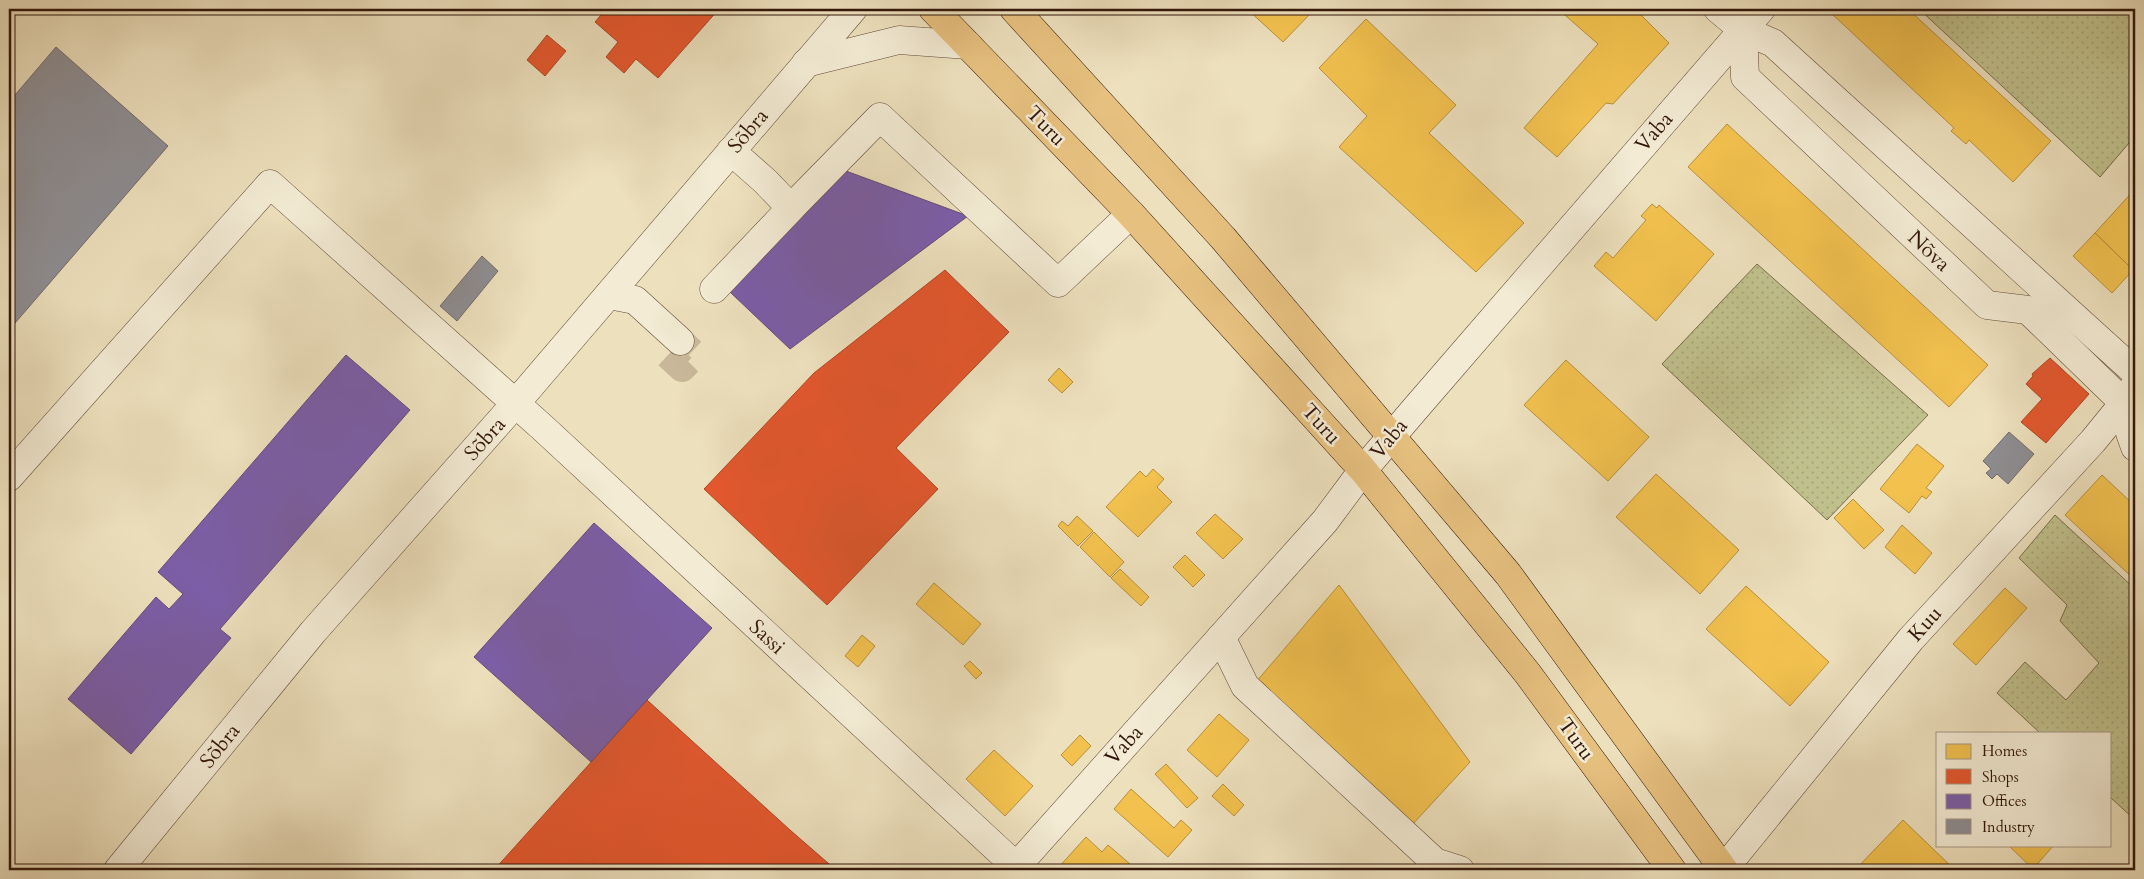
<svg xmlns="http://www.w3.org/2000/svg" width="2144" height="879" font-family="Cardo,serif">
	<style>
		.grass { fill: url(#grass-dots); stroke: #7a6c4c }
		.homes { fill: #f2c14e; stroke: #b98e3a }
		.shops { fill: #e4572e; stroke: #af4424 }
		.offices { fill: #7b5ea7; stroke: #654978 }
		.industry { fill: #8d8d92; stroke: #726a6a }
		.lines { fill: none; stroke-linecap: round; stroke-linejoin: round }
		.minor-tunnel { stroke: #c8b899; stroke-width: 28; stroke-dasharray: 28 14; stroke-linecap: butt }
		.minor-casing { stroke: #624938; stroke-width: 29 }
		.major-casing { stroke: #33170b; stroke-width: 29 }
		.minor { stroke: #f3ebd4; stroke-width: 28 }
		.major { stroke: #e6c07e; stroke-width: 28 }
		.labels { text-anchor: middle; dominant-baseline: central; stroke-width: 5; stroke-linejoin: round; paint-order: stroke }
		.street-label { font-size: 21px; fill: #33170b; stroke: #f3ebd4 }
	</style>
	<defs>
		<pattern id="grass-dots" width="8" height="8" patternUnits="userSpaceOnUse" patternTransform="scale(1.25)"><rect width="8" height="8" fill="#c0c08c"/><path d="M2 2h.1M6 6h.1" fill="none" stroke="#a5a477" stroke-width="1.8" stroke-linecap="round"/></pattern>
	</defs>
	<rect width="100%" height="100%" fill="#ede0bd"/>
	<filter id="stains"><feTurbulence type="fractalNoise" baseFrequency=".004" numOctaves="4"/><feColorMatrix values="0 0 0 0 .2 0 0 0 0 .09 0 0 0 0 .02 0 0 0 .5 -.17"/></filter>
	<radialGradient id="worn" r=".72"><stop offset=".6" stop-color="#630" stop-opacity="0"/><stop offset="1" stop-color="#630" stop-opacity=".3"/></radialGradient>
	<g class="grass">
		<path d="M1919 9H2135V136L2100 177Z"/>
		<path d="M1757 264 1928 415 1827 520 1662 364Z"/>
		<path d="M2055 515 2135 589V820L2110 797V733H2040L1997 693 2025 662 2066 700 2099 663 2060 621 2067 605 2019 558Z"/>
	</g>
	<g class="homes">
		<path d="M1247 9H1306L1305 10 1310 14 1283 42Z"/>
		<path d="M1558 9H1635L1669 43 1613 104 1606 103 1557 157 1524 128 1598 44Z"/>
		<path d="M1835 9H1908L2051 141 2013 182 1969 140 1966 144 1951 131 1954 128 1831 13Z"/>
		<path d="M1366 19 1456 105 1429 133 1524 223 1476 272 1339 147 1367 116 1319 68Z"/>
		<path d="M1727 124 1988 365 1949 407 1688 167Z"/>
		<path d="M2135 189V268L2133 270 2095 233Z"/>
		<path d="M1652 204 1657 208 1659 205 1714 254 1656 321 1594 266 1606 252 1613 258 1646 220 1641 216Z"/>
		<path d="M2095 233 2133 270 2112 293 2073 256Z"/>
		<path d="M1566 360 1649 437 1608 481 1524 405Z"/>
		<path d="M1059 368 1073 382 1062 393 1048 380Z"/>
		<path d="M1917 444 1944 466 1926 488 1932 492 1926 499 1922 496 1909 513 1880 489Z"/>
		<path d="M1153 469 1164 479 1157 487 1172 502 1138 537 1106 507 1140 471 1146 477Z"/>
		<path d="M1656 474 1739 550 1700 594 1616 517Z"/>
		<path d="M2102 475 2135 506V580L2065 515Z"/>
		<path d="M1853 499 1884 530 1864 549 1834 518Z"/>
		<path d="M1215 514 1243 539 1223 559 1196 533Z"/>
		<path d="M1077 516 1093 531 1078 546 1058 526 1062 521 1068 526Z"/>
		<path d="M1902 525 1932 553 1915 574 1885 547Z"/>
		<path d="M1094 532 1124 562 1110 577 1080 547Z"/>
		<path d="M1185 555 1205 575 1193 587 1173 567Z"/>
		<path d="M1120 569 1149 597 1141 606 1111 578Z"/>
		<path d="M934 583 981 624 963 645 916 604Z"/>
		<path d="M1339 585 1470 762 1412 825 1256 682Z"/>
		<path d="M1746 586 1829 662 1790 706 1706 629Z"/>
		<path d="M2005 588 2027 608 1976 665 1953 644Z"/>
		<path d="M862 635 875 646 858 667 845 656Z"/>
		<path d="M970 661 982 673 976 679 964 666Z"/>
		<path d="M1219 714 1249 740 1217 777 1187 750Z"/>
		<path d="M1080 735 1091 746 1072 766 1061 755Z"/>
		<path d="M994 750 1033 786 1005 816 966 779Z"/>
		<path d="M1166 764 1198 798 1187 808 1155 774Z"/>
		<path d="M1223 784 1244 805 1234 816 1212 796Z"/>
		<path d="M1131 789 1174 828 1181 820 1192 830 1168 857 1114 809Z"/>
		<path d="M1903 820 1955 870H1855Z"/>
		<path d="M1086 837 1102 852 1108 845 1137 870H1060L1058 868Z"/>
		<path d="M2008 845H2054L2033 869Z"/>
	</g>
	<g class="shops">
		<path d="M606 9H719L658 78 636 59 624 73 606 57 618 42 595 22Z"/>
		<path d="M547 35 566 51 545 76 527 60Z"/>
		<path d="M945 270 1009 332 896 448 938 489 827 605 704 489 814 373Z"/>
		<path d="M2050 358 2089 394 2046 443 2021 422 2042 399 2026 384 2033 376 2032 374Z"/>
		<path d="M647 700 790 830 836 870H494Z"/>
	</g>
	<g class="offices">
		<path d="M846 171 968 216 790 349 730 292Z"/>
		<path d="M346 355 410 410 220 629 231 638 131 754 68 699 156 597 169 609 183 594 158 572Z"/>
		<path d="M594 523 712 628 591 762 474 657Z"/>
	</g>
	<g class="industry">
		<path d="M56 47 168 146 9 330V102Z"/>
		<path d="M482 256 498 271 457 321 440 306Z"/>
		<path d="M2009 432 2034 454 2008 484 1997 474 1992 479 1986 473 1991 469 1983 461Z"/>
	</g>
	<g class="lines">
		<path class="minor-tunnel" d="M668 355 682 368 695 355 680 341"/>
		<defs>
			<g id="minor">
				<path d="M1718 9 1743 30 1773 43 2135 372"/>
				<path d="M1743 30 1745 77 1987 305 2028 310 2124 403 2130 433 2135 447"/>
				<path d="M806 63 899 40 968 45"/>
				<path d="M731 151 765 181 791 208 880 117 1058 283 1131 214"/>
				<path d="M714 289 791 208"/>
				<path d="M609 295 635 300 680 341"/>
				<path d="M9 477 270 184 543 428 1020 870"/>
				<path d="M1221 637 1245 686 1435 862 1460 870"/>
				<path d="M118 870 313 632 515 404 853 9"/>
				<path d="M1013 870 1325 521 1363 470 1415 409 1761 9"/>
				<path d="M1723 870 1911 639 2093 441 2124 403 2135 385"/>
			</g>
			<g id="major">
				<path d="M933 9 1131 214 1363 470 1528 674 1672 870"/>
				<path d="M1014 9 1223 238 1508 574 1724 870"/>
			</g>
		</defs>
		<use href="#minor" class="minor-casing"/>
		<use href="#major" class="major-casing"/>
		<use href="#minor" class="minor"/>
		<use href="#major" class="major"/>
	</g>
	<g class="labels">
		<g class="street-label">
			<text transform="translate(1046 126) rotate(46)">Turu</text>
			<text transform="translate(748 131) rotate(-50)">Sõbra</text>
			<text transform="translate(1654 132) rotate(-49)">Vaba</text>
			<text transform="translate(1929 251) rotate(43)">Nõva</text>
			<text transform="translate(1321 424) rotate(48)">Turu</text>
			<text transform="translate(485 439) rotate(-48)">Sõbra</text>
			<text transform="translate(1389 439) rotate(-50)">Vaba</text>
			<text transform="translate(1925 624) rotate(-48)">Kuu</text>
			<text transform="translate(767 637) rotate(43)">Sassi</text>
			<text transform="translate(1576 739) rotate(54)">Turu</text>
			<text transform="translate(1124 745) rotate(-48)">Vaba</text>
			<text transform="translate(220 746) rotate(-51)">Sõbra</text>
		</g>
	</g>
	<rect width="2144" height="879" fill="none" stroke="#ede0bd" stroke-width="30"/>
	<rect x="10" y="10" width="2124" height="859" fill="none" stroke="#33170b" stroke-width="2.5"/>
	<rect x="15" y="15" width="2114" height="849" fill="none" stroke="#33170b"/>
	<rect x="1936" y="732" width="175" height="115" fill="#f3ebd4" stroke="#a69684"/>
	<rect x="1946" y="744" width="25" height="15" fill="#f2c14e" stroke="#a69684"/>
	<text x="1982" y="756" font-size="15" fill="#33170b">Homes</text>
	<rect x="1946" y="769" width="25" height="15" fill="#e4572e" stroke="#a69684"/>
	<text x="1982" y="782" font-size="15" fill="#33170b">Shops</text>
	<rect x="1946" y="794" width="25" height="15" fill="#7b5ea7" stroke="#a69684"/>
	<text x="1982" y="806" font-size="15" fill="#33170b">Offices</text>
	<rect x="1946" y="819" width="25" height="15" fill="#8d8d92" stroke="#a69684"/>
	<text x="1982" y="832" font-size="15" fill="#33170b">Industry</text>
	<rect width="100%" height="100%" filter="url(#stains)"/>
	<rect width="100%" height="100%" fill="url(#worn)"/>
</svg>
